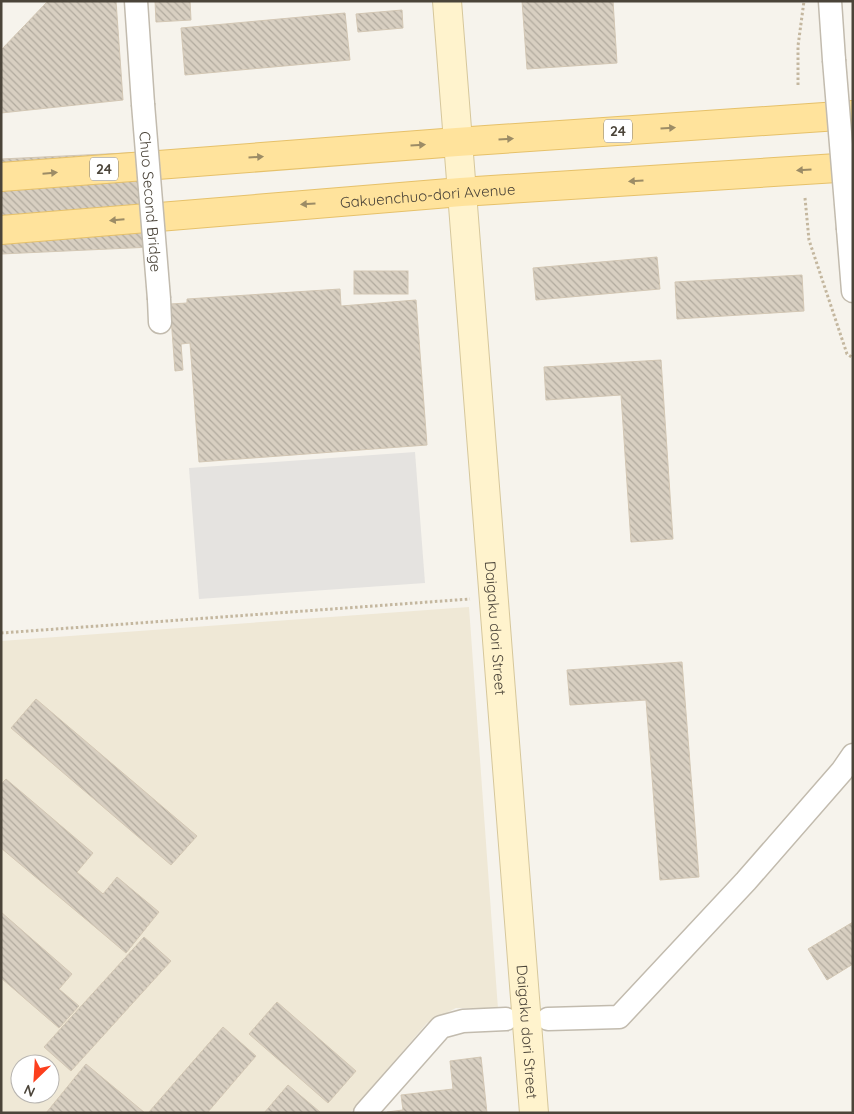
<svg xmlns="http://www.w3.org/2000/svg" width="854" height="1114" font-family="Quicksand,sans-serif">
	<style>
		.education { fill: #efe8d6; fill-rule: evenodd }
		.parking { fill: #e5e3e0 }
		.building { fill: url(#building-back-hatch); stroke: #d3c7b4 }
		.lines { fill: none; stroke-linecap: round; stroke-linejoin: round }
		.street-casing { stroke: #c2bbae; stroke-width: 25 }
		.secondary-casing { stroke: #d6c79b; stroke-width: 30 }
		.primary-casing { stroke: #e6c16a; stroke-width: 30 }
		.path { stroke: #c4b79f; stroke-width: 3; stroke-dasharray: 2.5 2.5; stroke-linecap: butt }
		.street { stroke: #fff; stroke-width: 22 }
		.secondary { stroke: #fff3cd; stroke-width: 28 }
		.primary { stroke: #ffe39c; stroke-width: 28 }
		.street-bridge-casing { stroke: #c2bbae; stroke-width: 25; stroke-linecap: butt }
		.street-bridge { stroke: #fff; stroke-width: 22 }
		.oneway { fill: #9c8c66 }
		.labels { text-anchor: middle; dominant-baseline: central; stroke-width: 4; stroke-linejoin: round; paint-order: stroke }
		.shield { fill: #fff; stroke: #817c74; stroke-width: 1 }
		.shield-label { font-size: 14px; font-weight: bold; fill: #4b4439 }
		.street-label { font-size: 15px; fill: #4b4439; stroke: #fff }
	</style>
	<defs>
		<pattern id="building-back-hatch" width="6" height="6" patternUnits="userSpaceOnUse" patternTransform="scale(1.25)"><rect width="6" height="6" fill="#d8cfc1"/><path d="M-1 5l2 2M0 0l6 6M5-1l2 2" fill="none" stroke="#b1aa9e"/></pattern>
	</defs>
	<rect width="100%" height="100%" fill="#f6f3ec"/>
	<path class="education" d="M469 607 498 1009 456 1008 427 1023 350 1113H1V641ZM20 1064H50V1094H20Z"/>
	<path class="parking" d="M415 452 425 583 199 599 189 468Z"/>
	<g class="building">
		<path d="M48 1H116L123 100 1 113V50Z"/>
		<path d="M155 1H190L191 20 156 22Z"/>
		<path d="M522 1H613L617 63 527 69Z"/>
		<path d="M402 10 403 28 358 32 356 14Z"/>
		<path d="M345 13 350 60 185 75 181 28Z"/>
		<path d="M147 152 152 247 1 254V159Z"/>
		<path d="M657 257 660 289 536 300 533 268Z"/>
		<rect x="354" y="271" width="54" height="23"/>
		<path d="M802 275 804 311 677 319 675 282Z"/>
		<path d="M340 289 341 306 416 300 427 445 199 462 190 343 181 344 183 370 175 371 170 304 187 303V299Z"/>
		<path d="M661 360 673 539 631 542 621 395 546 400 544 367Z"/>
		<path d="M682 662 699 877 660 880 646 700 570 705 567 670Z"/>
		<path d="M36 699 197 836 171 865 11 728Z"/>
		<path d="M6 779 93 853 77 872 103 894 117 877 159 912 126 953 1 848V784Z"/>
		<path d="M1 912 72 974 59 989 79 1006 59 1028 1 978Z"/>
		<path d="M853 922V964L827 980 808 949Z"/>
		<path d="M144 937 171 961 71 1071 44 1047Z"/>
		<path d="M277 1002 356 1071 328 1103 249 1034Z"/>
		<path d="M223 1027 256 1056 207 1113H150L149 1112Z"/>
		<path d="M481 1057 487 1113H387V1112L403 1110 401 1095 453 1089 450 1061Z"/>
		<path d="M86 1064 145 1113H46Z"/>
		<path d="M288 1085 320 1112 319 1113H264Z"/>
	</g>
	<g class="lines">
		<defs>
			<g id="street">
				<path d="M136 1 143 104"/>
				<path d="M830 1 834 60"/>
				<path d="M848 229 853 291"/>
				<path d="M159 299 160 322"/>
				<path d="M548 1019 619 1017 746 881 842 771 853 755"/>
				<path d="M365 1113 441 1027 463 1021 506 1019"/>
			</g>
			<g id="secondary">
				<path id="s1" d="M447 1 534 1113"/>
			</g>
			<g id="primary">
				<path d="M1 177 457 142 853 115"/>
				<path id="s2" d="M1 230 461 192 853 167"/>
			</g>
		</defs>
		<use href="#street" class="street-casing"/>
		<use href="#secondary" class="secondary-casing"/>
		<use href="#primary" class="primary-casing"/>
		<g class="path">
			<path d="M798 85V46L804 1"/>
			<path d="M805 198 809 240 847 354 853 358"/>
			<path d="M1 633 470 599"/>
		</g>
		<use href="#street" class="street"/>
		<use href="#secondary" class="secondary"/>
		<use href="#primary" class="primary"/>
		<defs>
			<g id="street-bridge">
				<path d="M834 60 848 229"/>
				<path id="s3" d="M143 104 159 299"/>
			</g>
		</defs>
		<use href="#street-bridge" class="street-bridge-casing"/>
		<use href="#street-bridge" class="street-bridge"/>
	</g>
	<defs><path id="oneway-solid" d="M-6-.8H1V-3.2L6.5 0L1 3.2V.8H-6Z" transform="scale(1.25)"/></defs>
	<g class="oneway">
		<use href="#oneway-solid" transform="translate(668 128) rotate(-4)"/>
		<use href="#oneway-solid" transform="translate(506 139) rotate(-4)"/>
		<use href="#oneway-solid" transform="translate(418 145) rotate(-4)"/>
		<use href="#oneway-solid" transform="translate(256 157) rotate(-4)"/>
		<use href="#oneway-solid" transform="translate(804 170) rotate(176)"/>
		<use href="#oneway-solid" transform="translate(50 173) rotate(-5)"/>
		<use href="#oneway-solid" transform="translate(636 181) rotate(176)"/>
		<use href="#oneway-solid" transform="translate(308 204) rotate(176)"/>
		<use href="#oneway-solid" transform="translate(117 220) rotate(175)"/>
	</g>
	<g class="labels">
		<g class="shield">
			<rect x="604" y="119.5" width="28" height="23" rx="4"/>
			<rect x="90" y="157.5" width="28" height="23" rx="4"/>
		</g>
		<g class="shield-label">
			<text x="618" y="131">24</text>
			<text x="104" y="169">24</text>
		</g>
		<g class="street-label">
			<text stroke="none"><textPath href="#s2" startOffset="428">Gakuenchuo-dori Avenue</textPath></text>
			<text stroke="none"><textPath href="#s3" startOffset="98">Chuo Second Bridge</textPath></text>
			<text stroke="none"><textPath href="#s1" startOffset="629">Daigaku dori Street</textPath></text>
			<text stroke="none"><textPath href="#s1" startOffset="1034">Daigaku dori Street</textPath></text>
		</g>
	</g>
	<rect width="854" height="1114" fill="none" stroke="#4b4439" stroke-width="5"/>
	<g transform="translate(35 1079) rotate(205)"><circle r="24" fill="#ffffff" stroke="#b7b4b0"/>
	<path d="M0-4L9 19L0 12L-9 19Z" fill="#fc3f1d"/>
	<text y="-8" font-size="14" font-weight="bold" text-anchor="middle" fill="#4b4439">N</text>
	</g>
</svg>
